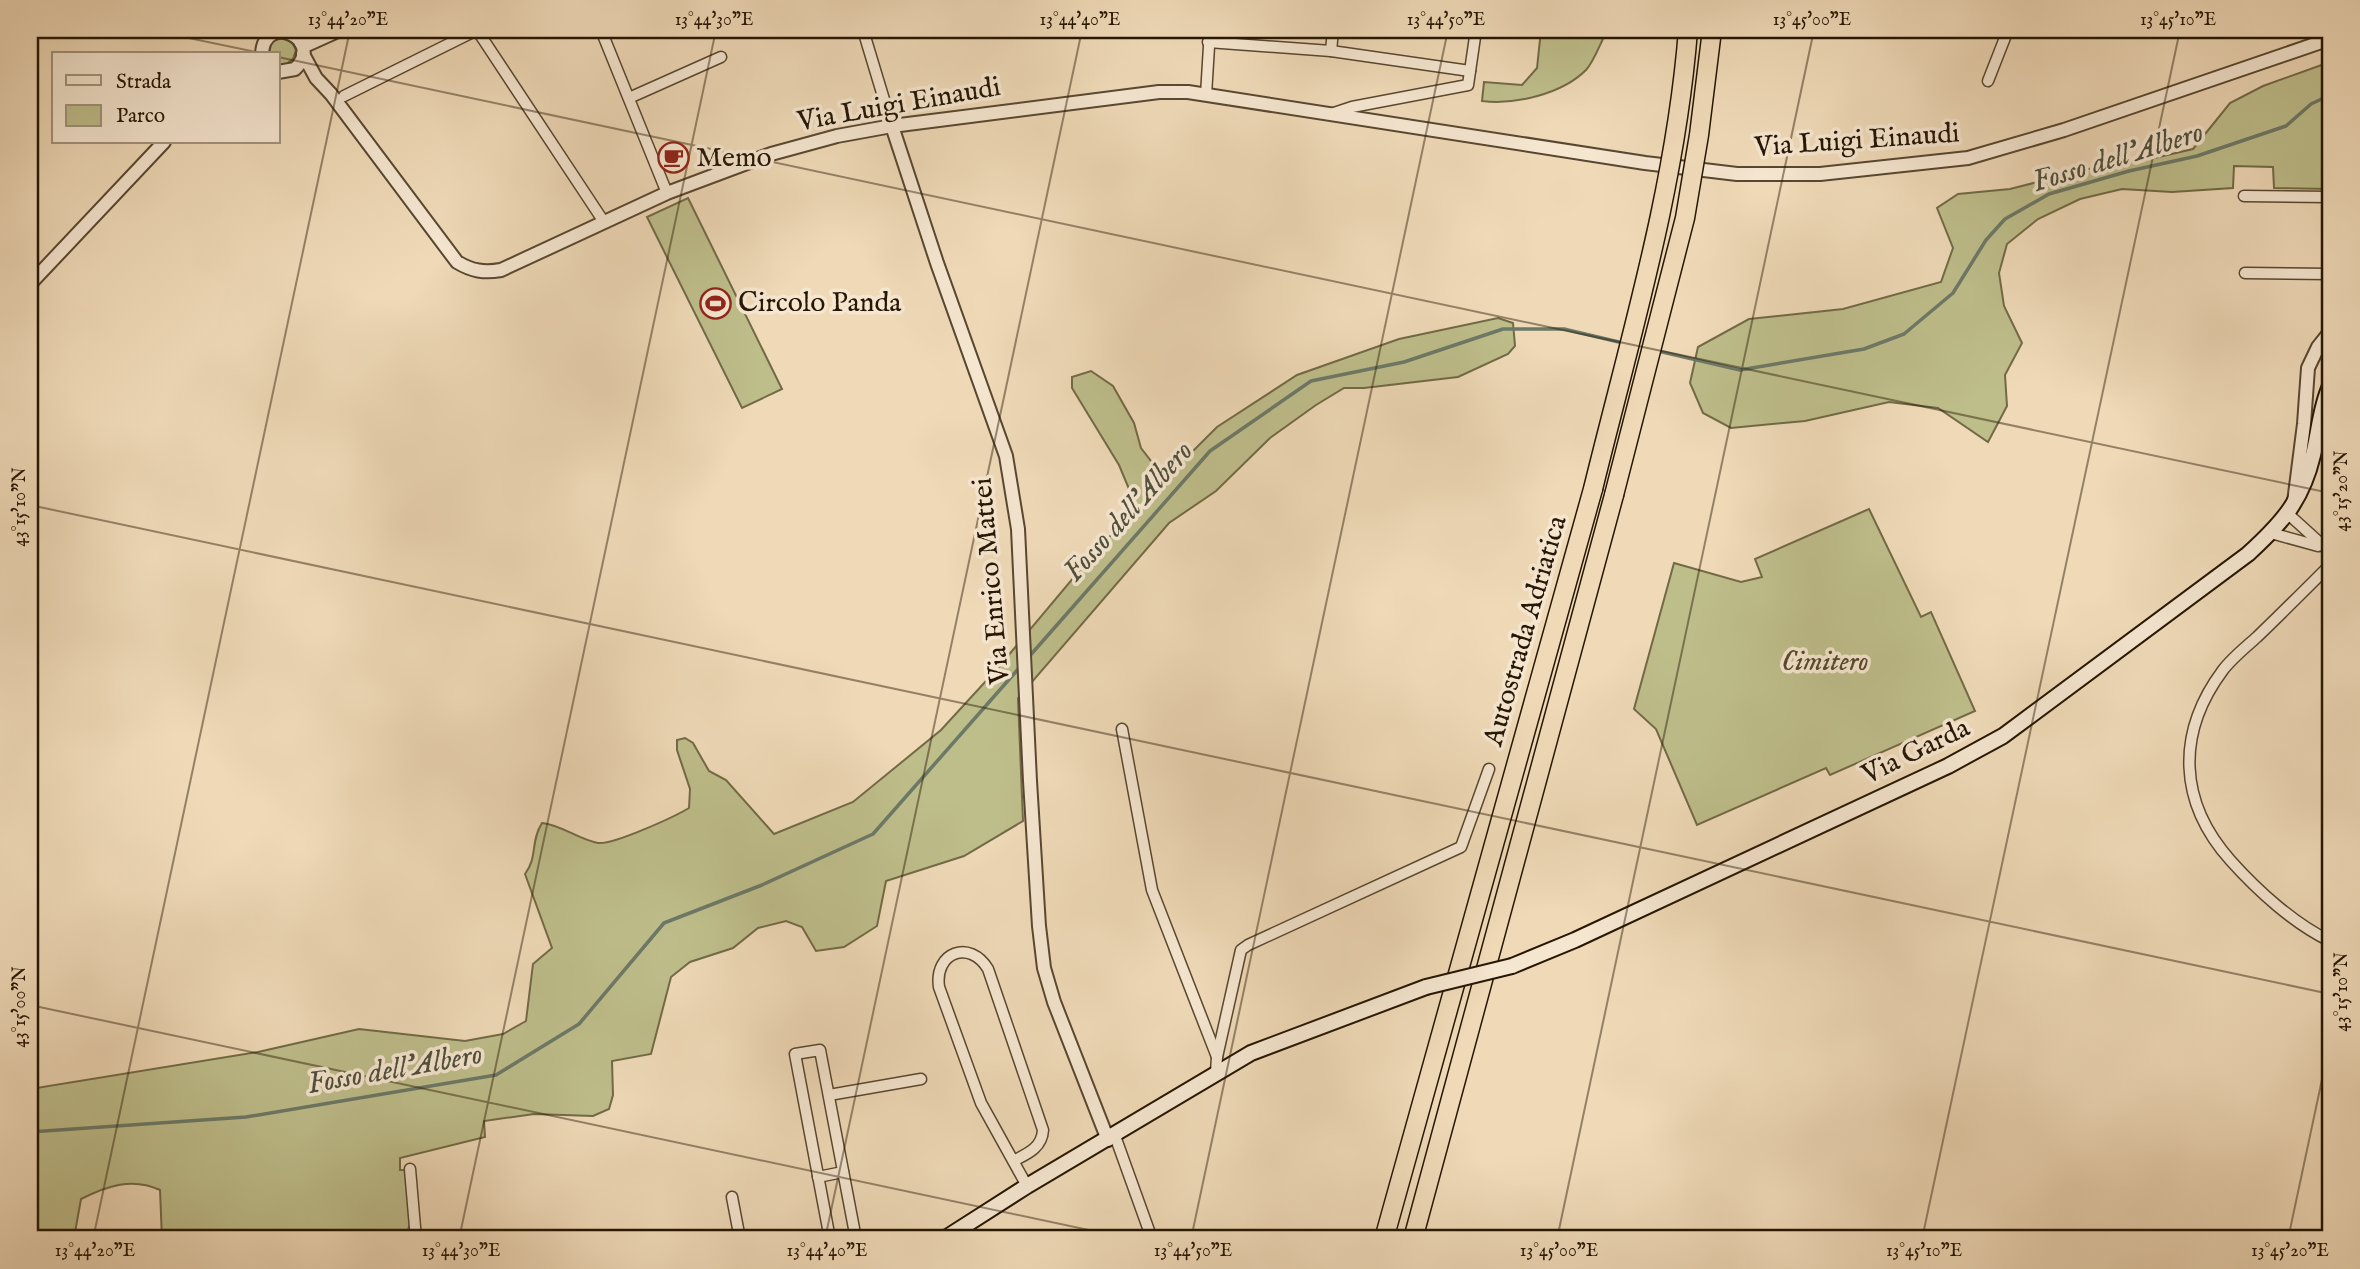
<svg xmlns="http://www.w3.org/2000/svg" width="2360" height="1269" font-family="'IM FELL English',serif">
	<style>
		.green { fill: #bebe8b; stroke: #726a47; stroke-width: 2 }
		.lines { fill: none; stroke-linecap: round; stroke-linejoin: round }
		.stream { stroke: #6c7967; stroke-width: 3.5 }
		.minor-casing { stroke: #584730; stroke-width: 13 }
		.tertiary-casing { stroke: #584730; stroke-width: 16 }
		.secondary-casing { stroke: #261603; stroke-width: 18 }
		.motorway-casing { stroke: #261603; stroke-width: 21 }
		.minor { stroke: #f5e6d0; stroke-width: 10 }
		.tertiary { stroke: #f5e6d0; stroke-width: 12 }
		.secondary { stroke: #f5e6d0; stroke-width: 14 }
		.motorway { stroke: #efd9b7; stroke-width: 18 }
		.secondary-bridge-casing { stroke: #261603; stroke-width: 18; stroke-linecap: butt }
		.motorway-bridge-casing { stroke: #261603; stroke-width: 21; stroke-linecap: butt }
		.secondary-bridge { stroke: #f5e6d0; stroke-width: 14 }
		.motorway-bridge { stroke: #efd9b7; stroke-width: 18 }
		.ticks { fill: none; stroke: #261603; stroke-width: 2; stroke-opacity: 0.45 }
		.labels { text-anchor: middle; dominant-baseline: central; stroke-width: 7; stroke-linejoin: round; paint-order: stroke }
		.street-label { font-size: 28px; fill: #261603; stroke: #f5e6d0 }
		.poi-label { font-size: 28px; fill: #261603; stroke: #f5e6d0; text-anchor: start }
		.park-label { font-size: 28px; font-style: italic; fill: #54482c; stroke: #f5e6d0 }
		.water-label { font-size: 30px; font-style: italic; fill: #4f503d; stroke: #f5e6d0 }
		.neatline { fill: none; stroke: #261603; stroke-width: 2.5 }
		.ticks-label { font-size: 18px; text-anchor: middle; fill: #261603 }
	</style>
	<rect width="100%" height="100%" fill="#efd9b7"/>
	<filter id="stains"><feTurbulence type="fractalNoise" baseFrequency=".00286" numOctaves="4"/><feColorMatrix values="0 0 0 0 .2 0 0 0 0 .09 0 0 0 0 .02 0 0 0 .5 -.17"/></filter>
	<radialGradient id="worn" r=".72"><stop offset=".6" stop-color="#630" stop-opacity="0"/><stop offset="1" stop-color="#630" stop-opacity=".3"/></radialGradient>
	<g class="green">
		<path d="M1541 30H1605V35C1599 46 1594 61 1586 70 1562 94 1515 105 1482 101L1484 82 1522 85 1537 68Z"/>
		<path d="M283 38 292 42 296 50 293 59 285 65H278V54H269L271 43 275 40Z"/>
		<path d="M2330 62V189L2274 188 2273 167 2234 166 2233 188 2172 192 2122 189 2080 199 2038 219 2007 244 1999 273 2004 306 2022 343 2005 375 2007 406 1988 442 1938 408 1889 402 1805 421 1731 428 1703 413 1690 383 1698 347 1749 319 1843 309 1941 282 1953 248 1937 208 1958 194 2010 189 2104 165 2150 159 2193 149 2230 103 2263 86Z"/>
		<path d="M688 198 782 389 742 408 647 217Z"/>
		<path d="M1498 318 1513 323 1515 346 1508 354 1458 377 1364 388H1344L1316 405 1270 438 1216 491 1169 523 1018 698 1023 821 964 856 886 881 877 926 844 947 816 951 802 927 786 921 758 928 733 948 690 962 671 977 651 1054 612 1061 613 1095 609 1109 593 1116 534 1114 484 1121 485 1137 400 1158V1170H407L411 1221 405 1238 400 1232 328 1239H162L160 1190C132 1177 107 1186 81 1199L74 1238 30 1239V1089L258 1052 359 1029 465 1041 503 1034 526 1021 533 964 552 948 525 874C538 857 530 842 542 823 562 825 577 839 598 843 613 845 674 817 689 808L690 789 677 750V740L685 738 693 743 709 771 726 780 774 834 853 802 941 730 997 669 1095 552 1137 508 1119 465 1072 388V377L1091 371 1113 386 1134 423 1141 448 1158 470 1175 469 1217 427 1297 375 1399 339Z"/>
		<path d="M1869 509 1921 617 1931 612 1975 711 1830 775 1826 768 1697 825 1656 729 1634 709 1674 563 1741 582 1762 577 1755 559Z"/>
	</g>
	<g class="lines">
		<g class="stream">
			<path d="M1658 351 1740 370 1864 349 1904 334 1953 293 1986 240 2005 219 2049 194 2129 171 2197 156 2286 126 2311 104 2330 95"/>
			<path d="M1027 659 1210 451 1311 381 1404 362 1503 329H1564L1623 343"/>
			<path d="M30 1132 246 1117 496 1075 579 1024 664 923 762 885 873 834 1020 667"/>
		</g>
		<defs>
			<g id="minor">
				<path d="M477 30 604 222"/>
				<path d="M601 30 667 193"/>
				<path d="M863 30 892 126"/>
				<path d="M1208 42 1331 51 1470 71"/>
				<path d="M1331 51 1333 30"/>
				<path d="M1988 81 2008 30"/>
				<path d="M1206 95 1210 30"/>
				<path d="M344 96 477 30"/>
				<path d="M629 98 721 57"/>
				<path d="M1331 114 1352 107 1468 85 1476 30"/>
				<path d="M2244 196 2330 197"/>
				<path d="M2245 273 2330 274"/>
				<path d="M2287 513 2330 552"/>
				<path d="M2271 533 2318 546"/>
				<path d="M2330 565C2306 589 2282 613 2257 637 2246 647 2232 658 2223 670 2176 733 2178 802 2231 861 2257 890 2294 924 2330 941"/>
				<path d="M1122 729 1152 890 1217 1057"/>
				<path d="M1216 1072 1217 1057 1241 950 1248 945 1461 847 1489 769"/>
				<path d="M829 1095 921 1079"/>
				<path d="M1115 1136 1152 1239"/>
				<path d="M1013 1161C1027 1154 1042 1148 1043 1130L988 969C970 939 934 952 939 987L981 1103 1027 1186"/>
				<path d="M410 1169 416 1239"/>
				<path d="M818 1177 843 1172"/>
				<path d="M732 1197 740 1239"/>
				<path d="M830 1239 795 1054 820 1050 856 1239"/>
			</g>
			<g id="tertiary">
				<path d="M301 43 309 44 340 30"/>
				<path d="M262 54C264 11 326 39 295 69L278 72"/>
				<path d="M303 54 316 78 331 94 457 262C472 271 484 273 501 270L667 193 771 154 837 136 892 126 1159 92H1188L1645 163 1737 174H1820L1968 158 2064 130 2330 39"/>
				<path d="M892 126 937 263 1006 456 1018 529 1030 781 1039 926 1044 968 1054 1002 1108 1140"/>
				<path d="M30 284 164 142"/>
				<path d="M2294 502 2304 424 2308 368 2318 347 2330 332"/>
			</g>
			<g id="secondary">
				<path d="M1512 966 1575 940 1948 766 2003 736 2248 554C2282 523 2302 501 2313 455 2319 432 2320 408 2330 386"/>
				<path d="M944 1239 1027 1186 1251 1053 1426 987"/>
			</g>
			<g id="motorway">
				<path d="M1384 1239 1593 489"/>
				<path d="M1413 1239 1614 495"/>
			</g>
		</defs>
		<use href="#minor" class="minor-casing"/>
		<use href="#tertiary" class="tertiary-casing"/>
		<use href="#secondary" class="secondary-casing"/>
		<use href="#motorway" class="motorway-casing"/>
		<use href="#minor" class="minor"/>
		<use href="#tertiary" class="tertiary"/>
		<use href="#secondary" class="secondary"/>
		<use href="#motorway" class="motorway"/>
		<defs>
			<path id="secondary-bridge" d="M1426 987 1512 966"/>
			<g id="motorway-bridge">
				<path d="M1593 489C1630 338 1676 186 1688 30"/>
				<path d="M1614 495 1685 218 1699 135 1712 30"/>
			</g>
		</defs>
		<use href="#secondary-bridge" class="secondary-bridge-casing"/>
		<use href="#motorway-bridge" class="motorway-bridge-casing"/>
		<use href="#secondary-bridge" class="secondary-bridge"/>
		<use href="#motorway-bridge" class="motorway-bridge"/>
	</g>
	<path class="ticks" d="M150 30 266 54M278 57 2330 493M30 505 2330 994M30 1005 1131 1239M93 1239 350 30M459 1239 716 30M825 1239 1082 30M1191 1239 1448 30M1557 1239 1814 30M1922 1239 2180 30M2288 1239 2330 1042"/>
	<defs>
		<symbol id="cafe-ring" viewBox="-11 -11 22 22"><circle r="9.5" fill="#f5e6d0" stroke="#8f2418" stroke-width="1.5"/><path d="M-5.5-4.5H6V0H3Q3 3.5 0 3.5H-2.5Q-5.5 3.5-5.5 0ZM3-3.2v2h1.7v-2ZM-6 4.5H4V6H-6Z" fill="#8f2418"/></symbol>
		<symbol id="stadium-ring" viewBox="-11 -11 22 22"><circle r="9.5" fill="#f5e6d0" stroke="#8f2418" stroke-width="1.5"/><path d="M0-5a6.5 5 0 1 0 0 10a6.5 5 0 1 0 0-10ZM-3.5-1.8h7v3.6h-7Z" fill="#8f2418"/></symbol>
	</defs>
	<g fill-rule="evenodd">
		<use href="#cafe-ring" x="656" y="140" width="35" height="35"/>
		<use href="#stadium-ring" x="698" y="286" width="35" height="35"/>
	</g>
	<g class="labels">
		<g class="street-label">
			<text transform="translate(899 105) rotate(-10)">Via Luigi Einaudi</text>
			<text transform="translate(1857 141) rotate(-4)">Via Luigi Einaudi</text>
			<text transform="translate(992 581) rotate(-95)">Via Enrico Mattei</text>
			<text transform="translate(1526 631) rotate(-74)">Autostrada Adriatica</text>
			<text transform="translate(1916 752) rotate(-26)">Via Garda</text>
		</g>
		<g class="poi-label">
			<text x="696" y="158">Memo</text>
			<text x="738" y="303">Circolo Panda</text>
		</g>
		<g class="park-label">
			<text x="1825" y="662">Cimitero</text>
		</g>
		<g class="water-label">
			<text transform="translate(2118 158) rotate(-17)">Fosso dell'Albero</text>
			<text transform="translate(1129 512) rotate(-48)">Fosso dell'Albero</text>
			<text transform="translate(395 1070) rotate(-10)">Fosso dell'Albero</text>
		</g>
	</g>
	<rect width="2360" height="1269" fill="none" stroke="#efd9b7" stroke-width="77"/>
	<rect x="52" y="52" width="228" height="91" fill="#f5e6d0" stroke="#a2937e" stroke-width="2"/>
	<rect x="66" y="75" width="35" height="10" fill="#f5e6d0" stroke="#a2937e" stroke-width="2"/>
	<text x="116" y="88" font-size="21" fill="#261603">Strada</text>
	<rect x="66" y="105" width="35" height="21" fill="#bebe8b" stroke="#a2937e" stroke-width="2"/>
	<text x="116" y="122" font-size="21" fill="#261603">Parco</text>
	<rect x="38" y="38" width="2284" height="1192" class="neatline"/>
	<g class="ticks-label">
		<text x="348" y="25">13°44'20"E</text>
		<text x="714" y="25">13°44'30"E</text>
		<text x="1080" y="25">13°44'40"E</text>
		<text x="1446" y="25">13°44'50"E</text>
		<text x="1812" y="25">13°45'00"E</text>
		<text x="2178" y="25">13°45'10"E</text>
		<text transform="translate(2341 491) rotate(-90)" y="6">43°15'20"N</text>
		<text transform="translate(19 507) rotate(-90)" y="6">43°15'10"N</text>
		<text transform="translate(2341 992) rotate(-90)" y="6">43°15'10"N</text>
		<text transform="translate(19 1007) rotate(-90)" y="6">43°15'00"N</text>
		<text x="95" y="1256">13°44'20"E</text>
		<text x="461" y="1256">13°44'30"E</text>
		<text x="827" y="1256">13°44'40"E</text>
		<text x="1193" y="1256">13°44'50"E</text>
		<text x="1559" y="1256">13°45'00"E</text>
		<text x="1924" y="1256">13°45'10"E</text>
		<text x="2290" y="1256">13°45'20"E</text>
	</g>
	<rect width="100%" height="100%" filter="url(#stains)"/>
	<rect width="100%" height="100%" fill="url(#worn)"/>
</svg>
